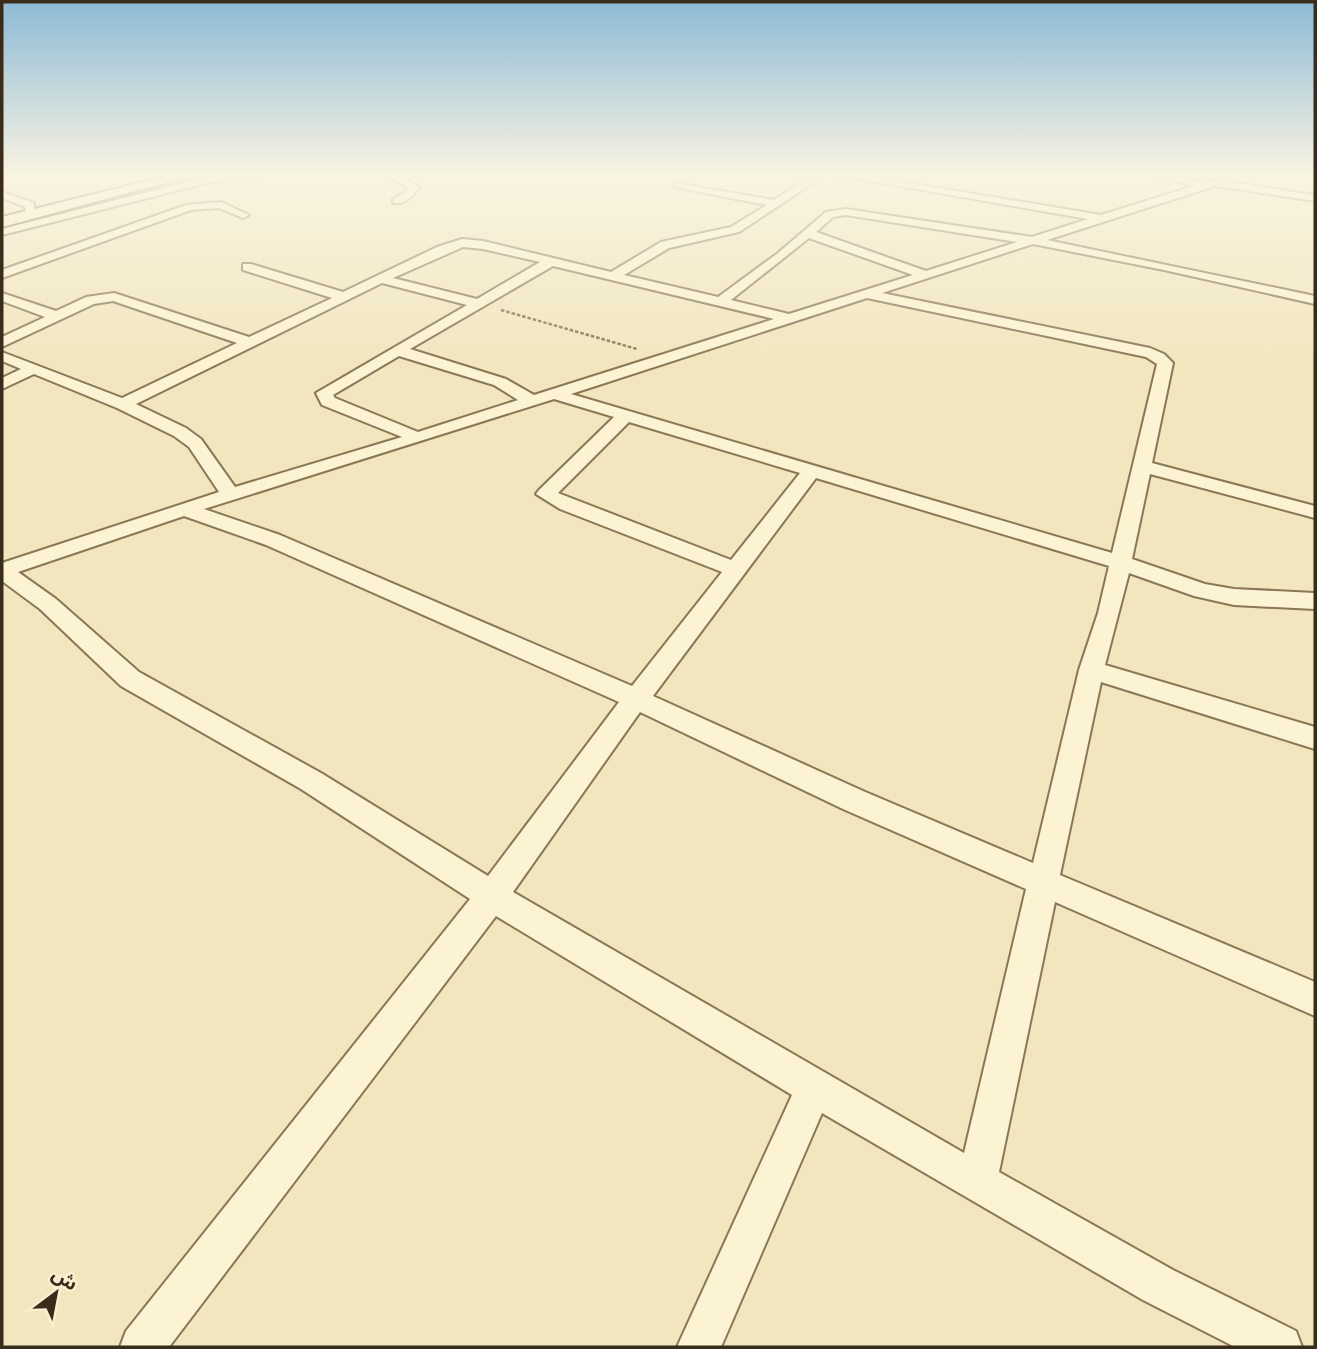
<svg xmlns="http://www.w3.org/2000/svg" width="1317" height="1349" font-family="'Source Serif 4','Noto Sans Arabic',serif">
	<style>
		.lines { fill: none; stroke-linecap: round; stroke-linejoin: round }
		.street-casing { stroke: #8b7655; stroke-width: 4 }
		.secondary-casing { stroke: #6d5738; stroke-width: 4 }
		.path { stroke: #8b7655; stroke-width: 2.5; stroke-dasharray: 3.5 2; stroke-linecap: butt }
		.street { fill: #fcf3d2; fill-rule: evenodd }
		.secondary { fill: #fcf3d2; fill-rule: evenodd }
	</style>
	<rect width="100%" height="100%" fill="#f1e6be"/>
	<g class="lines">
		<defs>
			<g id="street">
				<path d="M226 175H260L203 184 2 235V229L203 178Z"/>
				<path d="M387 175H400L419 187C413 196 405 205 393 203V199L405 193 408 188Z"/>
				<path d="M813 175H825L739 232 669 248 624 275 718 297 778 253 826 212 846 209 1032 237 1088 219 836 175H861L1101 215 1194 186 1153 175C1171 175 1187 181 1204 182 1215 182 1229 175 1243 175L1228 182 1315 195V201L1215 186 1047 240 1315 296V304L1164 270 1033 244 882 293 1150 348 1164 354 1173 363 1152 463 1315 506V518L1150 474 1132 559 1205 584 1234 589 1315 593V609L1234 605 1194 596 1129 573 1105 665 1315 727V749L1101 682 1060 875 1315 982V1016L1055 902 999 1172 1173 1270 1296 1331 1302 1347H1235L1143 1300 822 1113 721 1347H677L792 1095 496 916 169 1347H120L126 1331 470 899 301 789 121 686 40 609 2 581V563L219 492 189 447 174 436 117 408 34 374 2 389V378L21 369 2 361V352L122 398 237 343 113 301 94 304 2 347V337L45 317 2 301V293L56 311 86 297 114 293 249 337 332 298 243 270V264H251L343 292 437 247 462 239 483 241 611 272 661 242 731 227 767 205 679 188 675 187V183L774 200ZM846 215 1017 242 926 271 816 232 833 217ZM809 238 913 275 789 314 731 300ZM463 247 483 249 540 262 477 299 393 278ZM553 266 774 319 534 395 506 379 410 349ZM382 283 467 305 316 393 322 405 402 437 235 487 201 439 186 428 136 404ZM867 298 1146 357 1157 364 1112 553 571 394ZM399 356 494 385 518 400 418 432 335 398 333 395ZM554 399 614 417 539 490 536 494 560 509 722 572 632 686 280 535 204 509ZM629 422 800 473 731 560 558 493ZM816 478 1109 566 1098 613 1079 670 1033 863 863 791 653 696ZM184 516 266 545 619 702 488 876 321 773 139 672 56 599 18 572ZM640 712 843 809 1026 889 964 1153 513 892Z"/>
				<path d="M2 192 34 203V217H26L25 207 2 198Z"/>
				<path d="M221 202 249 215 243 218 219 208 191 210 2 278V270L186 205Z"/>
			</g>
			<path id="secondary" d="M171 175H195L2 227V217Z"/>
		</defs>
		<use href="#street" class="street-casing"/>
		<use href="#secondary" class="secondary-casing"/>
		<path class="path" d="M501 310 637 349"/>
		<use href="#street" class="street"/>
		<use href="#secondary" class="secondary"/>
	</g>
	<linearGradient id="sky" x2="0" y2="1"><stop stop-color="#8cbad6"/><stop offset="0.48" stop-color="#f9f4e2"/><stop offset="1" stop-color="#f9f4e2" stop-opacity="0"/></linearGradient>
	<rect width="1317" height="364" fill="url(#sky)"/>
	<rect width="1317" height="1349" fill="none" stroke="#392c1b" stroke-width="7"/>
	<g transform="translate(56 1293) rotate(32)" stroke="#f8f0ce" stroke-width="5" paint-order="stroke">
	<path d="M0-5L12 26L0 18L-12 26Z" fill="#392c1b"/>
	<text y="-10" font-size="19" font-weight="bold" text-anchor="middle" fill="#392c1b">ش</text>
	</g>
</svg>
